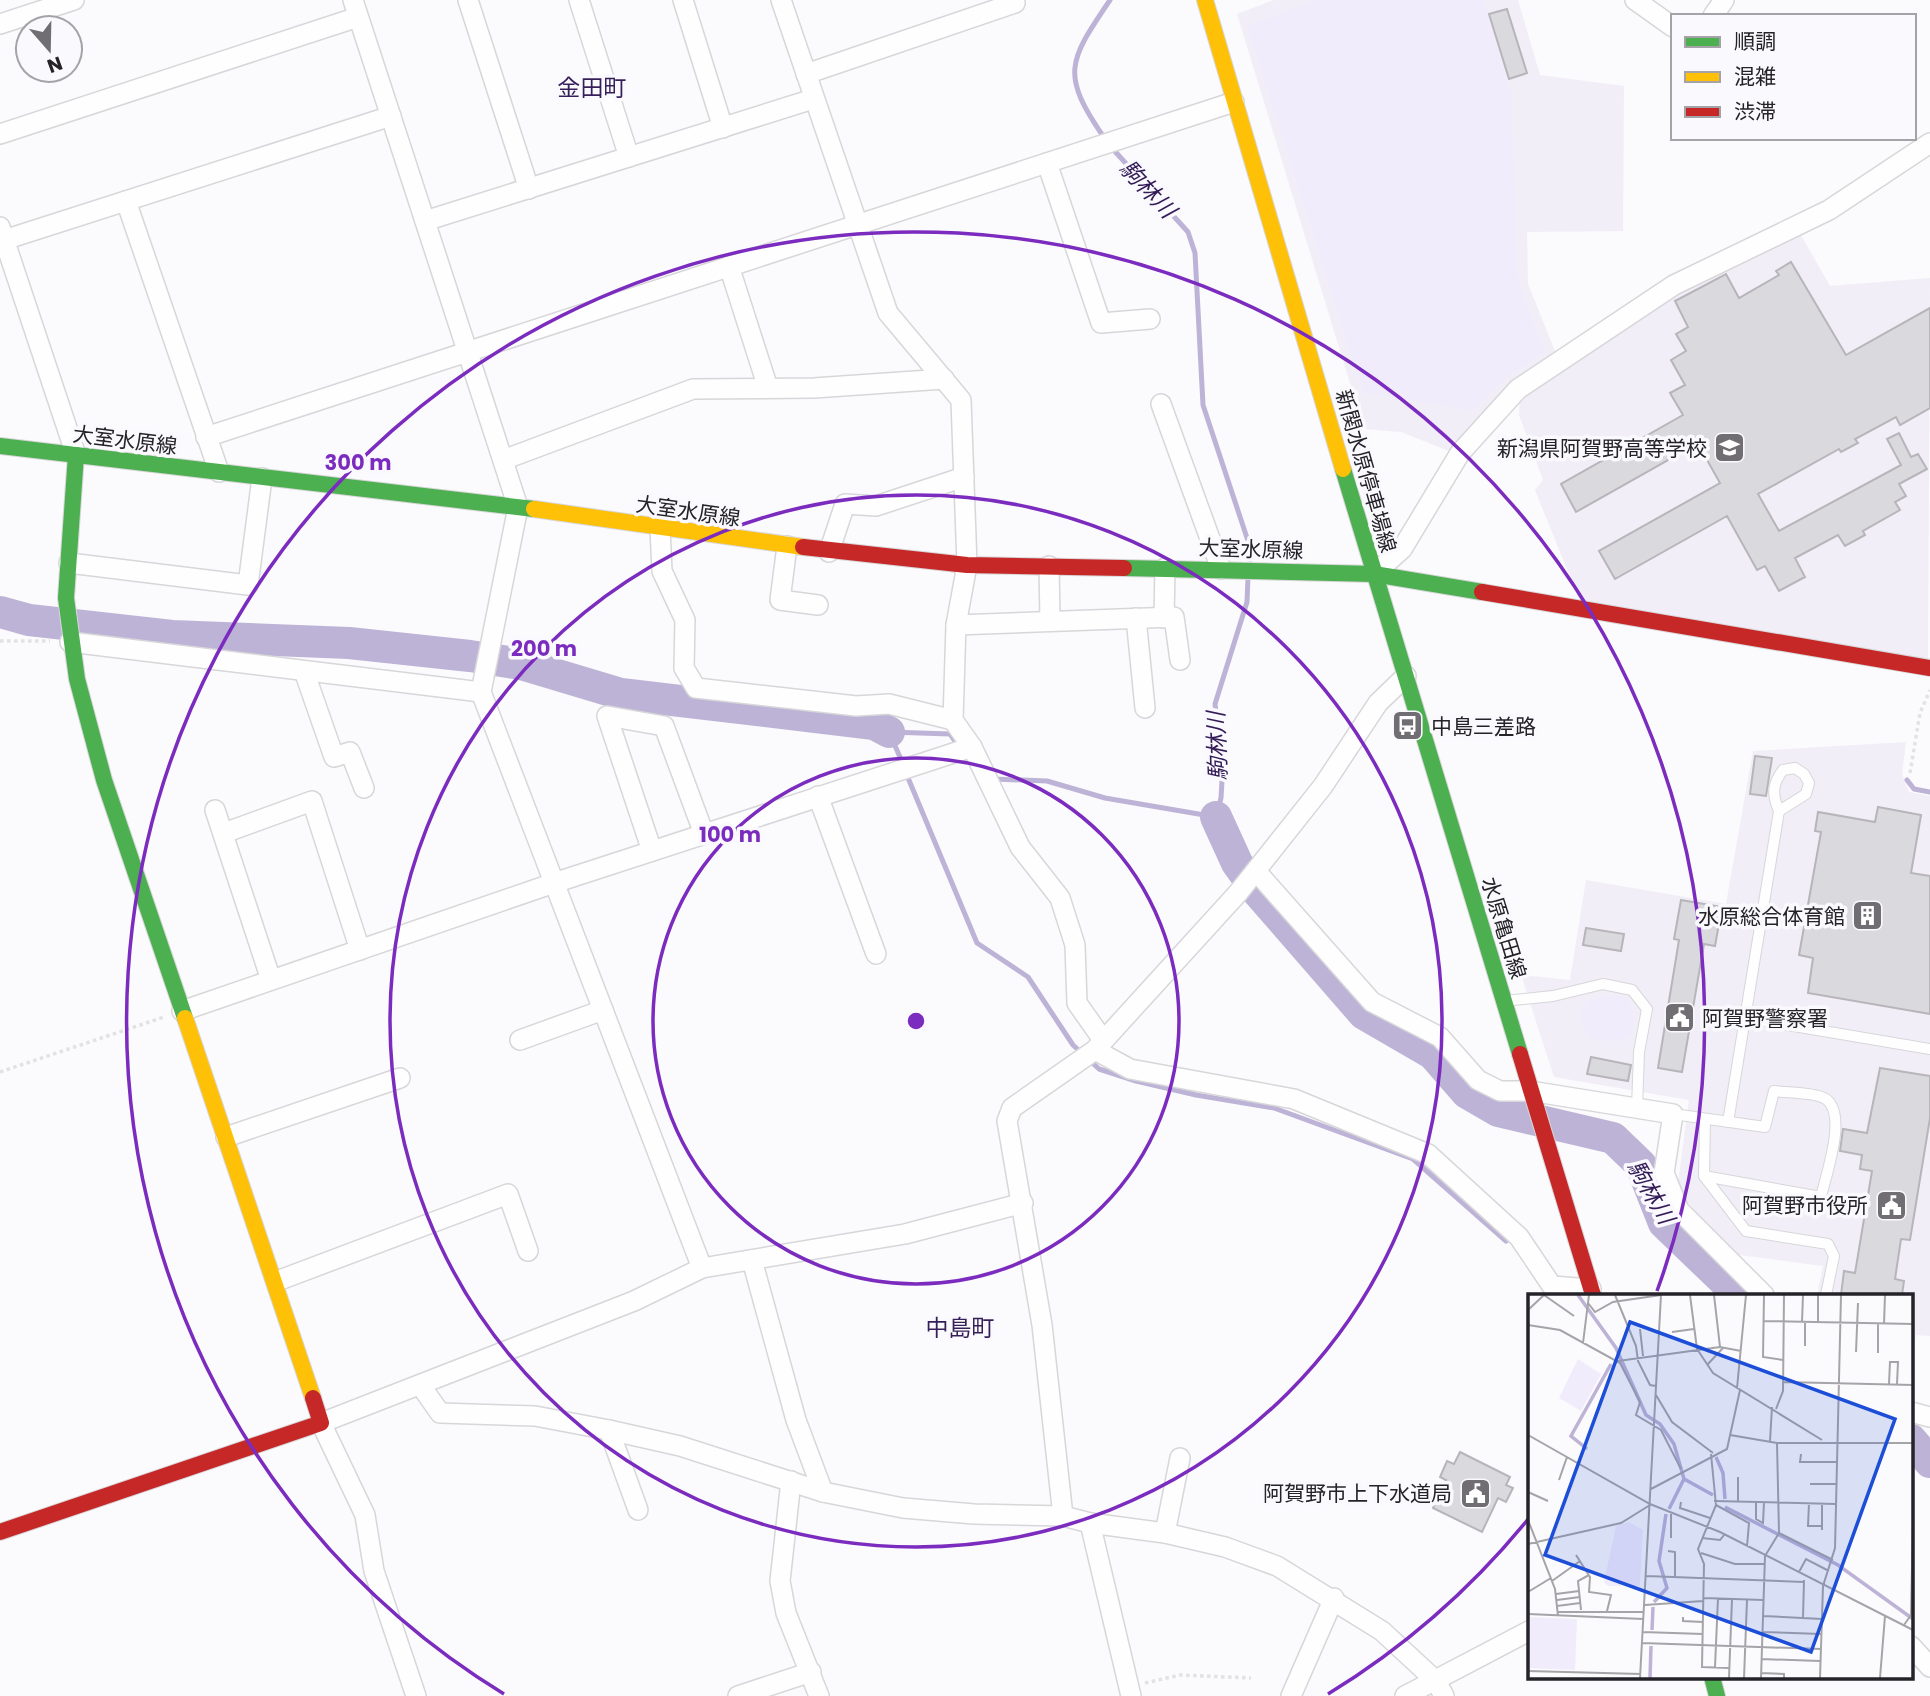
<svg xmlns="http://www.w3.org/2000/svg" width="1930" height="1696" font-family="Poppins,'Noto Sans JP',sans-serif">
	<style>
		.built { fill: #f1eef7 }
		.grass { fill: #f1ecfc }
		.lines { fill: none; stroke-linecap: round; stroke-linejoin: round }
		.stream { stroke: #bdb3d6; stroke-width: 5 }
		.river { stroke: #bdb3d6; stroke-width: 32 }
		.building { fill: #dad9dd; stroke: #b7b5b9; stroke-width: 2 }
		.lane-casing { stroke: #d7d6d9; stroke-width: 12 }
		.street-casing { stroke: #d7d6d9; stroke-width: 22 }
		.fast-casing { stroke: #d7d6d9; stroke-width: 18 }
		.slow-casing { stroke: #d7d6d9; stroke-width: 18 }
		.jam-casing { stroke: #d7d6d9; stroke-width: 18 }
		.path { stroke: #e2e2e2; stroke-width: 3.5; stroke-dasharray: 3.5 3.5; stroke-linecap: butt }
		.lane { stroke: #fefeff; stroke-width: 10 }
		.street { stroke: #fefeff; stroke-width: 19 }
		.fast { stroke: #4caf50; stroke-width: 16 }
		.slow { stroke: #ffc107; stroke-width: 16 }
		.jam { stroke: #c62828; stroke-width: 16 }
		.ring { fill: none; stroke: #7b2cbf; stroke-width: 3.5 }
		.labels { text-anchor: middle; dominant-baseline: central; stroke-width: 7; stroke-linejoin: round; paint-order: stroke }
		.street-label { font-size: 21px; fill: #252329; stroke: #faf9fd }
		.poi-label { font-size: 21px; fill: #252329; stroke: #faf9fd; text-anchor: end }
		.neighbourhood-label { font-size: 23px; fill: #361f59; stroke: #faf9fd }
		.water-label { font-size: 23px; font-style: italic; fill: #331b57; stroke: #faf9fd }
		.inset-river { fill: none; stroke: #bdb3d6; stroke-width: 3.5 }
		.inset-road { fill: none; stroke: #a5a4a8; stroke-width: 2 }
		.view { fill: #1d4ed8; fill-opacity: 0.15; stroke: #1d4ed8; stroke-width: 3.5 }
		.inset-edge { fill: none; stroke: #252329; stroke-width: 3.5 }
		.centre { fill: #7b2cbf; stroke: #faf9fd; stroke-width: 3.5 }
		.ring-label { font-size: 21px; text-anchor: middle; font-weight: bold; fill: #7b2cbf; stroke: #faf9fd; stroke-width: 7; stroke-linejoin: round; paint-order: stroke }
	</style>
	<rect width="100%" height="100%" fill="#fbfafc"/>
	<g class="built">
		<path d="M1274 0H1518L1540 75 1624 86 1623 231 1527 232 1528 284 1557 356 1523 374 1449 451 1401 432 1364 429 1237 14Z"/>
		<path d="M1798 230 1830 286 1930 278 1928 660 1581 604 1535 490 1543 480 1519 415 1520 398 1620 325Z"/>
		<path d="M1906 742 1902 774 1909 792 1930 796V1336L1916 1335 1911 1366V1295H1817L1823 1266 1732 1254 1686 1200 1678 1183 1689 1100 1554 1077 1521 975 1570 980 1586 880 1726 904 1753 751Z"/>
	</g>
	<g class="grass">
		<path d="M1316 0H1484L1511 92 1518 280 1545 353 1512 373 1472 410 1363 393 1247 26Z"/>
		<path d="M1610 995 1626 997C1635 1011 1637 1021 1630 1037L1619 1042 1587 1038 1580 1015 1589 1001Z"/>
	</g>
	<g class="lines">
		<g class="stream">
			<path d="M1105 139C1060 74 1068 62 1110 0"/>
			<path d="M1111 147 1188 232 1195 253 1203 405 1250 547 1249 564"/>
			<path d="M903 764 889 732 950 734 960 748"/>
			<path d="M906 773 977 943 1028 977 1073 1045 1099 1069 1136 1081 1196 1095 1274 1108 1413 1159 1506 1241"/>
			<path d="M993 779 1047 781 1105 798 1216 817 1221 798 1223 764 1215 704 1247 602 1248 577"/>
			<path d="M1907 780 1914 789 1930 792"/>
		</g>
		<g class="river">
			<path d="M0 612 29 620 172 636 349 643 470 656 521 664 621 694 874 724 889 732"/>
			<path d="M1216 817 1237 863 1257 891 1364 1014 1433 1054 1467 1093 1498 1111 1613 1138 1641 1165 1664 1223 1739 1295"/>
			<path d="M1911 1440 1930 1462"/>
		</g>
	</g>
	<g class="building">
		<path d="M1507 9 1527 73 1509 79 1489 14Z"/>
		<path d="M1791 262 1846 355 1930 308V408L1900 425 1896 417 1855 439 1858 443 1841 452 1839 449 1758 494 1779 531 1901 465 1887 439 1899 433 1911 457 1918 454 1927 469 1899 484 1906 496 1895 502 1900 510 1863 531 1865 535 1845 546 1838 535 1795 558 1805 577 1779 591 1765 566 1757 570 1727 516 1615 579 1599 551 1720 483 1702 451 1699 453 1695 445 1576 512 1561 484 1683 415 1670 393 1685 385 1671 360 1686 351 1676 334 1688 327 1675 301 1726 274 1739 298 1779 275 1776 271Z"/>
		<path d="M1755 756 1772 758 1766 796 1750 794Z"/>
		<path d="M1878 807 1921 815 1911 873 1930 876V1014L1808 993 1813 958 1799 955 1821 832 1815 831 1818 812 1875 822Z"/>
		<path d="M1681 900 1722 907 1715 946 1704 944 1682 1072 1658 1068 1679 940 1674 939Z"/>
		<path d="M1586 928 1624 934 1621 951 1583 945Z"/>
		<path d="M1591 1057 1631 1065 1628 1081 1587 1074Z"/>
		<path d="M1880 1068 1930 1076V1118L1910 1240 1901 1239 1895 1279 1904 1281 1902 1295H1841L1844 1271 1855 1273 1872 1171 1860 1169 1862 1155 1840 1151 1843 1129 1867 1133Z"/>
		<path d="M1460 1452 1510 1477 1506 1485 1513 1488 1506 1502 1498 1498 1482 1532 1433 1508 1446 1480 1440 1477 1447 1461 1454 1464Z"/>
	</g>
	<g class="lines">
		<defs>
			<g id="lane">
				<path d="M1504 1001 1553 996 1603 984 1632 990 1647 1009 1639 1052 1637 1108"/>
				<path d="M1746 1018 1930 1049"/>
				<path d="M1673 1114 1765 1127 1774 1091C1789 1093 1811 1092 1824 1098 1849 1111 1826 1174 1821 1197L1704 1176"/>
				<path d="M1705 1120 1704 1176 1746 1231 1828 1244 1834 1256 1826 1295"/>
				<path d="M1728 1122 1779 811C1772 795 1772 784 1783 770L1795 768 1804 774 1809 783 1806 794 1779 811"/>
			</g>
			<g id="street">
				<path d="M353 0 518 507 481 692 702 1268"/>
				<path d="M468 0 529 189"/>
				<path d="M579 0 629 157"/>
				<path d="M683 0 723 128"/>
				<path d="M781 0 888 313 961 400 967 565 956 625 953 720 972 747 1020 847 1060 898 1075 945 1077 1003 1103 1040"/>
				<path d="M1635 0 1673 27"/>
				<path d="M1713 16 1724 0"/>
				<path d="M0 24 74 0"/>
				<path d="M806 74 1015 3 1013 0"/>
				<path d="M0 134 358 17"/>
				<path d="M1047 163 1101 323 1150 319"/>
				<path d="M126 201 219 472"/>
				<path d="M425 221 813 99"/>
				<path d="M0 227 76 455"/>
				<path d="M4 240 391 116"/>
				<path d="M729 266 768 388"/>
				<path d="M1161 404 1221 569"/>
				<path d="M206 437 1234 102"/>
				<path d="M503 460 693 389 814 388 944 379"/>
				<path d="M660 528 662 571 685 620 684 668 696 688 856 706 889 704 953 720"/>
				<path d="M787 546 780 600 818 605"/>
				<path d="M829 552 845 504 876 506 964 477"/>
				<path d="M69 563 248 585 262 478"/>
				<path d="M1049 566 1050 620"/>
				<path d="M1374 574 1402 549 1460 453 1518 389 1674 285 1829 210 1930 143"/>
				<path d="M1136 618 1145 708"/>
				<path d="M1164 618 1165 568"/>
				<path d="M956 625 1174 617 1180 660"/>
				<path d="M70 642 481 692"/>
				<path d="M304 671 334 757 350 752 364 788"/>
				<path d="M818 796 876 954"/>
				<path d="M215 810 271 980"/>
				<path d="M224 833 312 801 360 950"/>
				<path d="M652 851 607 716 664 726 704 834"/>
				<path d="M1256 871 1372 1002 1440 1037 1478 1080 1500 1091H1530L1673 1114 1664 1173 1679 1210 1764 1295"/>
				<path d="M182 1011 554 883 972 747"/>
				<path d="M520 1040 603 1010"/>
				<path d="M1095 1050 1130 1069 1294 1099 1428 1154 1519 1237 1552 1286 1591 1289"/>
				<path d="M226 1137 400 1078"/>
				<path d="M752 1260 796 1420 823 1492"/>
				<path d="M277 1281 508 1194 528 1251"/>
				<path d="M421 1386 440 1413 535 1416 609 1430 680 1446 823 1492 903 1508 974 1514 1063 1516 1090 1523 1165 1533 1225 1547 1277 1566 1382 1631 1436 1681 1444 1696"/>
				<path d="M1911 1412 1930 1417"/>
				<path d="M609 1430 638 1510"/>
				<path d="M791 1481 780 1581 786 1613 819 1696"/>
				<path d="M1063 1516 1042 1325 1007 1121 1012 1108 1095 1050 1238 893 1323 786 1378 703 1406 676"/>
				<path d="M1090 1523 1131 1696"/>
				<path d="M1165 1533 1180 1458"/>
				<path d="M1911 1646 1930 1667"/>
				<path d="M416 1696 374 1571 365 1515 321 1423 634 1301 702 1268 905 1234 1023 1203"/>
				<path d="M738 1696 811 1672"/>
				<path d="M1291 1696 1334 1598"/>
				<path d="M1405 1696 1529 1631"/>
			</g>
			<g id="fast">
				<path d="M0 446 534 509"/>
				<path d="M76 455 66 598 77 679 104 780 185 1018"/>
				<path d="M1343 469 1520 1054"/>
				<path d="M1124 568 1374 574 1482 592"/>
				<path d="M1712 1677 1717 1696"/>
			</g>
			<g id="slow">
				<path d="M1205 0 1343 469"/>
				<path d="M534 509 803 547"/>
				<path d="M185 1018 313 1398"/>
			</g>
			<g id="jam">
				<path d="M803 547 967 565 1124 568"/>
				<path d="M1482 592 1930 668"/>
				<path d="M1520 1054 1593 1295"/>
				<path d="M0 1532 321 1423 313 1398"/>
			</g>
		</defs>
		<use href="#lane" class="lane-casing"/>
		<use href="#street" class="street-casing"/>
		<use href="#fast" class="fast-casing"/>
		<use href="#slow" class="slow-casing"/>
		<use href="#jam" class="jam-casing"/>
		<g class="path">
			<path d="M0 641H50"/>
			<path d="M1910 773 1920 713 1930 690"/>
			<path d="M0 1072 164 1017"/>
			<path d="M1145 1683 1180 1675 1251 1678"/>
		</g>
		<use href="#lane" class="lane"/>
		<use href="#street" class="street"/>
		<use href="#fast" class="fast"/>
		<use href="#slow" class="slow"/>
		<use href="#jam" class="jam"/>
	</g>
	<g class="ring">
		<circle cx="916" cy="1021" r="263"/>
		<circle cx="916" cy="1021" r="526"/>
		<path d="M1529 1518A789 789 0 0 1 1328 1694M504 1694A789 789 0 1 1 1657 1291"/>
	</g>
	<defs>
		<symbol id="school-square" viewBox="-11 -11 22 22"><rect x="-9" y="-9" width="18" height="18" rx="4" fill="#706e73" stroke="#faf9fd"/><path d="M0-5L7-2L0 1L-7-2ZM-4 1L0 2.5L4 1V4Q0 6-4 4Z" fill="#fff"/></symbol>
		<symbol id="bus-square" viewBox="-11 -11 22 22"><rect x="-9" y="-9" width="18" height="18" rx="4" fill="#706e73" stroke="#faf9fd"/><path d="M-5-6H5V4H4V6H2V4H-2V6H-4V4H-5ZM-3.5-4V0h7V-4ZM-3.5 1.2v1.5H-2V1.2ZM2 1.2v1.5H3.5V1.2Z" fill="#fff"/></symbol>
		<symbol id="building-square" viewBox="-11 -11 22 22"><rect x="-9" y="-9" width="18" height="18" rx="4" fill="#706e73" stroke="#faf9fd"/><path d="M-4-6H4V6H1V3H-1V6H-4ZM-2.5-4.3h1.7v1.8h-1.7ZM.8-4.3h1.7v1.8H.8ZM-2.5-1h1.7V.8h-1.7ZM.8-1h1.7V.8H.8Z" fill="#fff"/></symbol>
		<symbol id="civic-square" viewBox="-11 -11 22 22"><rect x="-9" y="-9" width="18" height="18" rx="4" fill="#706e73" stroke="#faf9fd"/><path d="M-.6-6.5H3V-4.5H.6V-3L4-1V1h2V6H-6V1h2V-1L-.6-3ZM-1.2 2.5V6h2.4V2.5Z" fill="#fff"/></symbol>
	</defs>
	<g fill-rule="evenodd">
		<use href="#school-square" x="1712" y="430" width="35" height="35"/>
		<use href="#bus-square" x="1390" y="708" width="35" height="35"/>
		<use href="#building-square" x="1850" y="898" width="35" height="35"/>
		<use href="#civic-square" x="1662" y="1000" width="35" height="35"/>
		<use href="#civic-square" x="1874" y="1188" width="35" height="35"/>
		<use href="#civic-square" x="1458" y="1476" width="35" height="35"/>
	</g>
	<g class="labels">
		<g class="street-label">
			<text transform="translate(125 440) rotate(7)">大室水原線</text>
			<text transform="translate(1366 471) rotate(74)">新関水原停車場線</text>
			<text transform="translate(688 511) rotate(8)">大室水原線</text>
			<text transform="translate(1251 549) rotate(2)">大室水原線</text>
			<text transform="translate(1504 928) rotate(73)">水原亀田線</text>
		</g>
		<g class="poi-label">
			<text x="1707" y="448">新潟県阿賀野高等学校</text>
			<text x="1431" y="726" text-anchor="start">中島三差路</text>
			<text x="1845" y="916">水原総合体育館</text>
			<text x="1702" y="1018" text-anchor="start">阿賀野警察署</text>
			<text x="1868" y="1205">阿賀野市役所</text>
			<text x="1452" y="1493">阿賀野市上下水道局</text>
		</g>
		<g class="neighbourhood-label">
			<text x="592" y="88">金田町</text>
			<text x="960" y="1328">中島町</text>
		</g>
		<g class="water-label">
			<text transform="translate(1148 189) rotate(47)">駒林川</text>
			<text transform="translate(1217 746) rotate(-92)">駒林川</text>
			<text transform="translate(1651 1192) rotate(60)">駒林川</text>
		</g>
	</g>
	<g transform="translate(1528 1294)">
		<rect width="385" height="385" fill="#fbfafc"/>
		<path d="M50 65 73 80 53 117 31 104ZM101 228 115 236 112 292H80L76 288 88 232ZM0 323 49 325 47 376 0 374Z" fill="#f1ecfc"/>
		<path class="inset-river" d="M50 1 88 54 118 121 132 130 146 150 156 185M59 155 43 142 83 70M188 163 195 179 197 205M197 213 310 271 385 325M141 215 156 185 185 201M126 308 139 294 131 267 138 220M124 336 125 313M122 384 123 352"/>
		<path class="inset-road" d="M16 1 46 22M87 1 108 52 110 67 122 91 128 92M162 1 169 55 185 79 294 146M186 1 192 53M236 1 235 63 255 66M60 9 67 18 85 8 133 1M0 16 16 1M235 27 385 30M274 28 275 1M277 28V52M290 28V1M356 30 357 1M0 31 32 36 92 69 112 108 108 121 133 136 153 175M112 35 115 62M144 38 166 35M55 49 61 1M328 58 330 9M350 59V30M90 67 192 53 213 57M179 71 195 54M255 88 385 91M361 90 362 68H370L369 90M209 94 218 1M128 101 144 128 185 159M248 115 255 97 256 1M0 141 122 210 192 238 385 336M202 141 249 149H385M242 147 244 113M183 160 188 211 170 255 176 270 174 373 201 374M273 160 272 168H308M210 183V208M31 186 39 163M282 190H308M123 195 199 155 212 96M0 198 20 207M186 207 308 210M153 208 152 214 182 224M228 208V225L235 229 236 208M281 209 280 232H293M188 211 221 229 219 252M0 226 27 295 30 322M294 236V210M251 239 305 266M143 244V220M174 244 192 246 196 241M0 250 93 229 122 211M140 257 147 258V283M173 259 207 270H236M48 261 62 283 61 298 83 301 79 317M271 278 278 265 301 277M118 282 276 288M24 287 52 267M0 298 23 284M28 300 51 297M176 304 235 306M29 306 52 303M117 311 175 307M29 312 52 309M53 316 50 287 61 281M30 318H116M0 320 115 325M235 322 294 325M155 323V327L175 328M275 324 276 286M376 331 383 321 385 227M115 338 175 340M234 338 293 340M114 349 293 355M233 365 292 367M187 373 190 304M0 377 113 380M233 379 256 380V384M112 384 133 1M201 384 204 305M216 384 219 306M233 384 237 262 251 239 249 149M292 384 295 292 307 254 313 1M352 384 357 322"/>
		<path class="view" d="M102 28 367 125 283 358 17 261Z"/>
		<rect width="385" height="385" class="inset-edge"/>
	</g>
	<circle cx="916" cy="1021" r="10" class="centre"/>
	<g class="ring-label">
		<text x="358" y="470">300 m</text>
		<text x="544" y="656">200 m</text>
		<text x="730" y="842">100 m</text>
	</g>
	<rect x="1671" y="14" width="245" height="126" fill="#faf9fd" stroke="#a5a3a8" stroke-width="2"/>
	<rect x="1685" y="37" width="35" height="10" fill="#4caf50" stroke="#a5a3a8" stroke-width="2"/>
	<text x="1734" y="49" font-size="21" fill="#252329">順調</text>
	<rect x="1685" y="72" width="35" height="10" fill="#ffc107" stroke="#a5a3a8" stroke-width="2"/>
	<text x="1734" y="84" font-size="21" fill="#252329">混雑</text>
	<rect x="1685" y="107" width="35" height="10" fill="#c62828" stroke="#a5a3a8" stroke-width="2"/>
	<text x="1734" y="119" font-size="21" fill="#252329">渋滞</text>
	<g transform="translate(49 49) rotate(160)"><circle r="33" fill="#faf9fd" stroke="#a5a3a8" stroke-width="2"/>
	<path d="M0-5L12 26L0 18L-12 26Z" fill="#706e73"/>
	<text y="-10" font-size="19" font-weight="bold" text-anchor="middle" fill="#252329">N</text>
	</g>
</svg>
